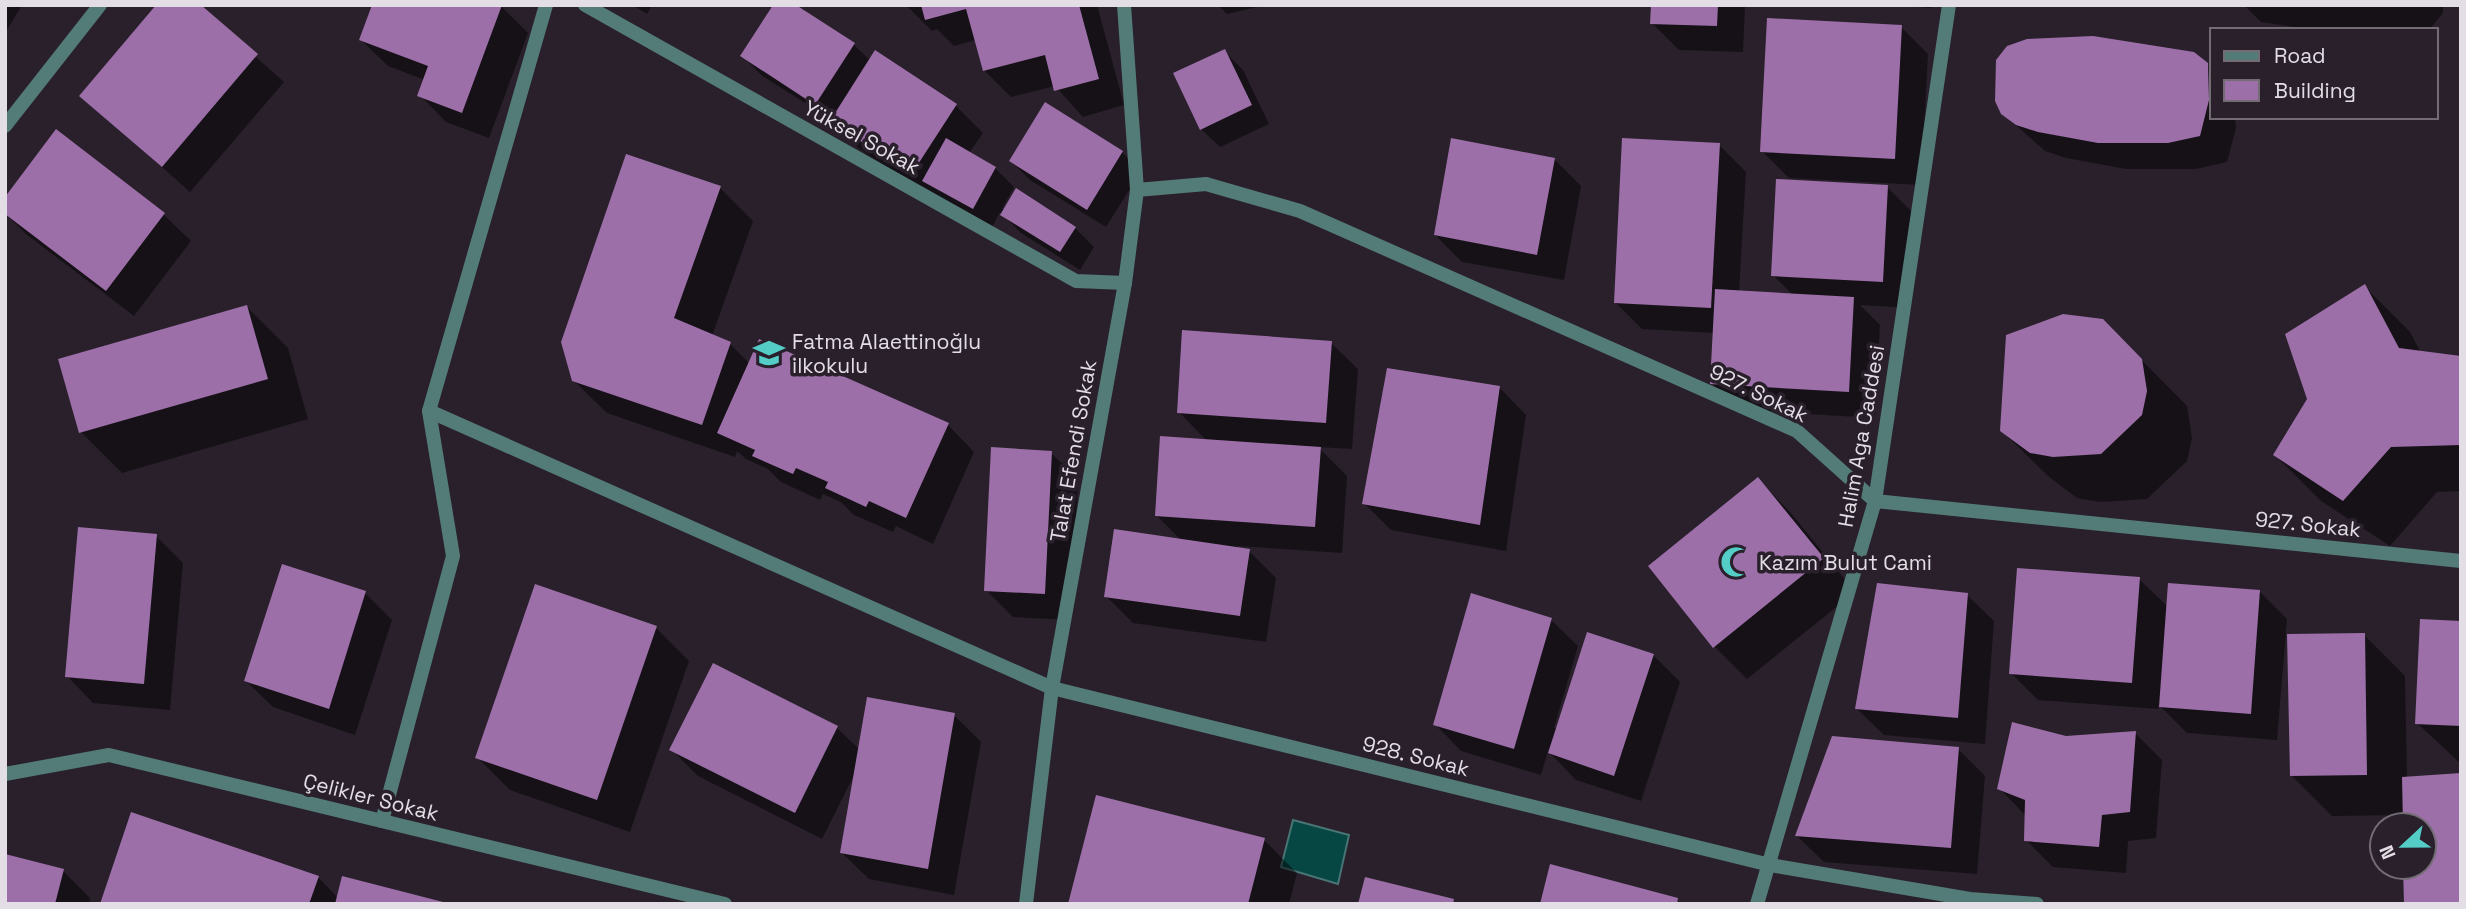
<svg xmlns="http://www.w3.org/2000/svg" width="2466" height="909" font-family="'Space Grotesk',sans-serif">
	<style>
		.water { fill: #064744; stroke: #487474; stroke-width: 2 }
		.shadow { fill: #0007 }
		.building { fill: #9d6fa9 }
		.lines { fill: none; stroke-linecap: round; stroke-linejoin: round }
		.service { stroke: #537b78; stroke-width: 14 }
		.minor { stroke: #537b78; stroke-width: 14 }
		.tertiary { stroke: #537b78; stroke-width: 14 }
		.labels { text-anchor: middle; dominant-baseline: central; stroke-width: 7; stroke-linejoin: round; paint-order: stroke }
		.street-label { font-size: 21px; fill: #e3dde5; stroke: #29202b }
		.poi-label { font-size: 21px; fill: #e3dde5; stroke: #29202b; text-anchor: start }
	</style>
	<rect width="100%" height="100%" fill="#29202b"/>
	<path class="water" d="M1293 820 1349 835 1338 884 1281 867Z"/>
	<g class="shadow">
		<path d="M5 5H22L7 30 5 29Z"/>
		<path d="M198 5 284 82 190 192 82 96Z"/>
		<path d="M633 5H652L647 14Z"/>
		<path d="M906 5H1097L1124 105 1083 117 1055 86 1011 97 984 70 976 40 954 46 937 29 932 31Z"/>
		<path d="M1218 5H1266L1227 14Z"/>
		<path d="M1652 5H1745L1743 52 1679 50 1652 23Z"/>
		<path d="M1887 5H1932V8Z"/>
		<path d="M2244 5H2443V13L2429 30H2315L2261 22Z"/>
		<path d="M501 6 528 33 489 138 446 122 420 95 425 80 388 66 361 40Z"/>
		<path d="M1901 27 1928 54 1921 185 1789 178 1762 151Z"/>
		<path d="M853 44 871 61 876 53 956 106 983 133 969 153 995 168 1014 187 1002 209 1075 228 1094 247 1080 270 1021 233 1000 212 992 227 938 201 858 148 832 120 761 75 743 56Z"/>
		<path d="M1224 51 1243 70 1269 124 1220 147 1201 129Z"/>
		<path d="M2206 64 2212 70V117H2235L2236 128 2227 162 2196 169H2126L2066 158 2045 151 2002 113Z"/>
		<path d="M1046 105 1122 152 1141 171 1106 227 1030 180 1011 161Z"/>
		<path d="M57 132 164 215 191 241 134 316 26 234 5 213Z"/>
		<path d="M1719 145 1746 172 1739 292 1793 295 1773 275 1887 187 1914 214 1909 308 1860 305 1880 325 1875 418 1738 410 1712 383 1714 333 1642 329 1615 302Z"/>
		<path d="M1554 159 1581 186 1564 280 1462 262 1435 235Z"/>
		<path d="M720 188 753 221 712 336 730 344 750 364 948 425 974 452 933 544 896 526 893 532 854 515 841 502 823 494 820 500 781 482 768 469 746 459 737 451 735 457 607 413 573 380Z"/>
		<path d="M2364 286 2410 332 2421 353 2461 357V491L2437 492 2390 546 2321 501 2275 455 2309 399Z"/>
		<path d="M247 307 288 348 308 419 122 473 81 432 60 360Z"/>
		<path d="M2102 320 2187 406 2192 438 2187 461 2147 499 2100 502 2077 498 2048 476 2001 430Z"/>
		<path d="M1331 343 1358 369 1352 449 1318 447 1347 476 1342 553 1237 546V549L1249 551 1276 578 1266 642 1133 623 1106 596 1182 541 1157 516 1207 441 1179 412Z"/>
		<path d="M1500 388 1526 415 1506 551 1391 530 1364 503Z"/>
		<path d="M1051 453 1078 479 1071 620 1013 617 986 590Z"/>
		<path d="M1758 479 1790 512 1855 592 1747 679 1714 646Z"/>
		<path d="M156 536 183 563 170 710 93 703 67 676Z"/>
		<path d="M2139 579 2168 607 2260 592 2287 619 2277 740 2187 733 2159 705 2158 709 2038 700 2011 673Z"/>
		<path d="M365 593 392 620 355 735 273 707 246 681Z"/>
		<path d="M1967 595 1994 621 1985 744 1884 735 1857 709Z"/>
		<path d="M1551 620 1578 646 1554 728 1557 729 1653 655 1680 682 1641 801 1576 780 1548 751 1541 775 1461 751 1435 724Z"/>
		<path d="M2461 622V764L2417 723Z"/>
		<path d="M656 628 689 661 630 832 510 790 477 757Z"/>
		<path d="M2364 635 2405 676 2407 778 2461 904 2405 867H2424V825H2405L2404 815 2332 816 2291 775Z"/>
		<path d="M714 665 837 728 860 750 954 715 981 742 954 895 869 879 842 853 855 773 822 839 698 776 672 750Z"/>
		<path d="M2135 733 2162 760 2156 838 2128 841 2126 873 2053 867 2026 840 2025 815 1999 788 2065 738Z"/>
		<path d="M1958 749 1985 776 1977 874 1824 862 1797 836Z"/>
		<path d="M1264 840 1297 873 1289 904H1070Z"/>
		<path d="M63 871 90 898 89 904H5Z"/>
		<path d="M318 877 338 898 444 904H102Z"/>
	</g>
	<g class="building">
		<path d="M156 5H201L258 54 162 167 79 96Z"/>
		<path d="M372 5H502L462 113 417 96 428 66 359 40Z"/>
		<path d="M773 5H796L855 43 815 105 740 56Z"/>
		<path d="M921 5H1079L1099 79 1054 91 1045 55 983 71 966 9 925 20Z"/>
		<path d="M1651 5H1718L1717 26 1650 24Z"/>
		<path d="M1767 18 1902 25 1895 159 1760 152Z"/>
		<path d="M2093 36 2194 52 2208 63 2209 100 2200 136 2168 143H2098L2038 132 2016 125 2001 114 1995 101 1996 60 2007 46 2027 39Z"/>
		<path d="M1225 49 1252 105 1200 130 1173 73Z"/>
		<path d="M875 50 957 104 911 175 830 121Z"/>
		<path d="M1045 102 1123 151 1087 210 1009 161Z"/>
		<path d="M56 129 165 213 106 291 5 214V197Z"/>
		<path d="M946 138 996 167 973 209 922 181Z"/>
		<path d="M1451 138 1555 158 1537 255 1434 235Z"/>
		<path d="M1622 138 1720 143 1711 308 1614 303Z"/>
		<path d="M626 154 721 186 674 318 731 342 702 425 572 381 561 342Z"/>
		<path d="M1776 179 1888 185 1883 282 1771 276Z"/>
		<path d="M1016 188 1076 227 1060 252 1000 215Z"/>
		<path d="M2365 284 2399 348 2461 356V445L2391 447 2343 501 2273 455 2307 399 2285 334Z"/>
		<path d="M1715 289 1854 297 1849 392 1710 384Z"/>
		<path d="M247 305 268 379 79 433 58 359Z"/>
		<path d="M2063 314 2103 319 2142 359 2147 391 2142 415 2101 454 2053 457 2030 453 2000 431 2006 335Z"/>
		<path d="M1182 330 1332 341 1326 423 1177 413Z"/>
		<path d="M759 339 949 423 906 518 869 501 866 507 825 488 828 482 796 468 793 474 752 456 755 450 717 433Z"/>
		<path d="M1387 368 1500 386 1480 525 1362 504Z"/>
		<path d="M1160 436 1321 447 1315 527 1155 516Z"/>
		<path d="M991 447 1052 451 1045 594 984 591Z"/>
		<path d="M1758 477 1824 558 1713 648 1648 566Z"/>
		<path d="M78 527 157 534 144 684 65 677Z"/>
		<path d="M1114 529 1250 549 1240 616 1104 597Z"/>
		<path d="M282 564 366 591 329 709 244 681Z"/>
		<path d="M2017 568 2140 577 2132 683 2009 674Z"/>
		<path d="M1877 583 1968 593 1958 718 1855 709Z"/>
		<path d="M2168 583 2260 590 2251 714 2159 707Z"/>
		<path d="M535 584 657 626 597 800 475 758Z"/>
		<path d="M1471 593 1552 618 1514 749 1433 725Z"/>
		<path d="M2420 619 2461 621V726L2415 724Z"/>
		<path d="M1587 632 1654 654 1614 776 1548 753Z"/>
		<path d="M2365 633 2367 775 2290 776 2287 634Z"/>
		<path d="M713 663 838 726 795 813 669 750Z"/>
		<path d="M867 697 955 713 928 869 840 853Z"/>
		<path d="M2012 722 2066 736 2136 731 2130 812 2102 815 2099 847 2024 841 2025 800 1997 789Z"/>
		<path d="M1832 736 1959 747 1951 848 1795 836Z"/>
		<path d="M2461 773V904H2404L2403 867H2424V825H2403L2402 777Z"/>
		<path d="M1096 795 1265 838 1248 904H1068Z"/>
		<path d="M131 812 319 876 309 904H100Z"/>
		<path d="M5 854 64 869 55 904H5Z"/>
		<path d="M1550 864 1678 898 1677 904H1540Z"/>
		<path d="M342 876 447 903V904H335Z"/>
		<path d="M1365 877 1454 899 1453 904H1358Z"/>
	</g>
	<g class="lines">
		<path class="service" d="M1770 865 1970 899 2037 904"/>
		<g class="minor">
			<path d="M585 5 1076 281 1125 283"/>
			<path d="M5 126 100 5"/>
			<path d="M1137 190 1206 184 1300 211 1797 431 1875 501 2461 561"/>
			<path d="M429 411 1052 688 1770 865"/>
			<path d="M5 774 109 755 725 904"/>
			<path d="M382 821 453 556 429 411 546 5"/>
			<path d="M1026 904 1052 688 1125 283 1137 190 1124 5"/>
		</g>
		<path class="tertiary" d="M1757 904 1875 501 1949 5"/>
	</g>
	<defs>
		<symbol id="school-bare" viewBox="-9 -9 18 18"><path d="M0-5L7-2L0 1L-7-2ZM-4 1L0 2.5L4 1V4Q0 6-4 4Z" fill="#54cdc7" stroke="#29202b" stroke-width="2.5" paint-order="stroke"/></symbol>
		<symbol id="mosque-bare" viewBox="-9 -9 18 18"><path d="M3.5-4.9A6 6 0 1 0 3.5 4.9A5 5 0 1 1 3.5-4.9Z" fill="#54cdc7" stroke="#29202b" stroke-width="2.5" paint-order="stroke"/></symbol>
	</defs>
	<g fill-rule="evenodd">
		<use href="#school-bare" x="747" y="331" width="44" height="44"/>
		<use href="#mosque-bare" x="1714" y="540" width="44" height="44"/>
	</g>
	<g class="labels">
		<g class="street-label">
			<text transform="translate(862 137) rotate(29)">Yüksel Sokak</text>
			<text transform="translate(1759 393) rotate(26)">927. Sokak</text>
			<text transform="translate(1861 436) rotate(-80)">Halim Aga Caddesi</text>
			<text transform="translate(1073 451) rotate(-80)">Talat Efendi Sokak</text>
			<text transform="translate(2308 524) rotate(6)">927. Sokak</text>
			<text transform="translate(1416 756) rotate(14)">928. Sokak</text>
			<text transform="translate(371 797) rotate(14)">Çelikler Sokak</text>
		</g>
		<g class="poi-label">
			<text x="792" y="341">Fatma Alaettinoğlu<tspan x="792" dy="24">ilkokulu</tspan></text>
			<text x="1759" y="562">Kazım Bulut Cami</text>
		</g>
	</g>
	<rect width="2466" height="909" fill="none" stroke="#e3dde5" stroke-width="14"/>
	<rect x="2210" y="28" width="228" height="91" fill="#29202b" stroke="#736c75" stroke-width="2"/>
	<rect x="2224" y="51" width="35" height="10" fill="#537b78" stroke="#736c75" stroke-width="2"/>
	<text x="2274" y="63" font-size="21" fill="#e3dde5">Road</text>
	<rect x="2224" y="80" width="35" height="21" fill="#9d6fa9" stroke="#736c75" stroke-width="2"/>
	<text x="2274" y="98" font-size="21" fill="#e3dde5">Building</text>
	<g transform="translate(2403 846) rotate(248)"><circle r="33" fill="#29202b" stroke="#736c75" stroke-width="2"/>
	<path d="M0-5L12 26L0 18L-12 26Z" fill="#54cdc7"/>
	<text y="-10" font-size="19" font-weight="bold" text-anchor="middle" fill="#e3dde5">N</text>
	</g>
</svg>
